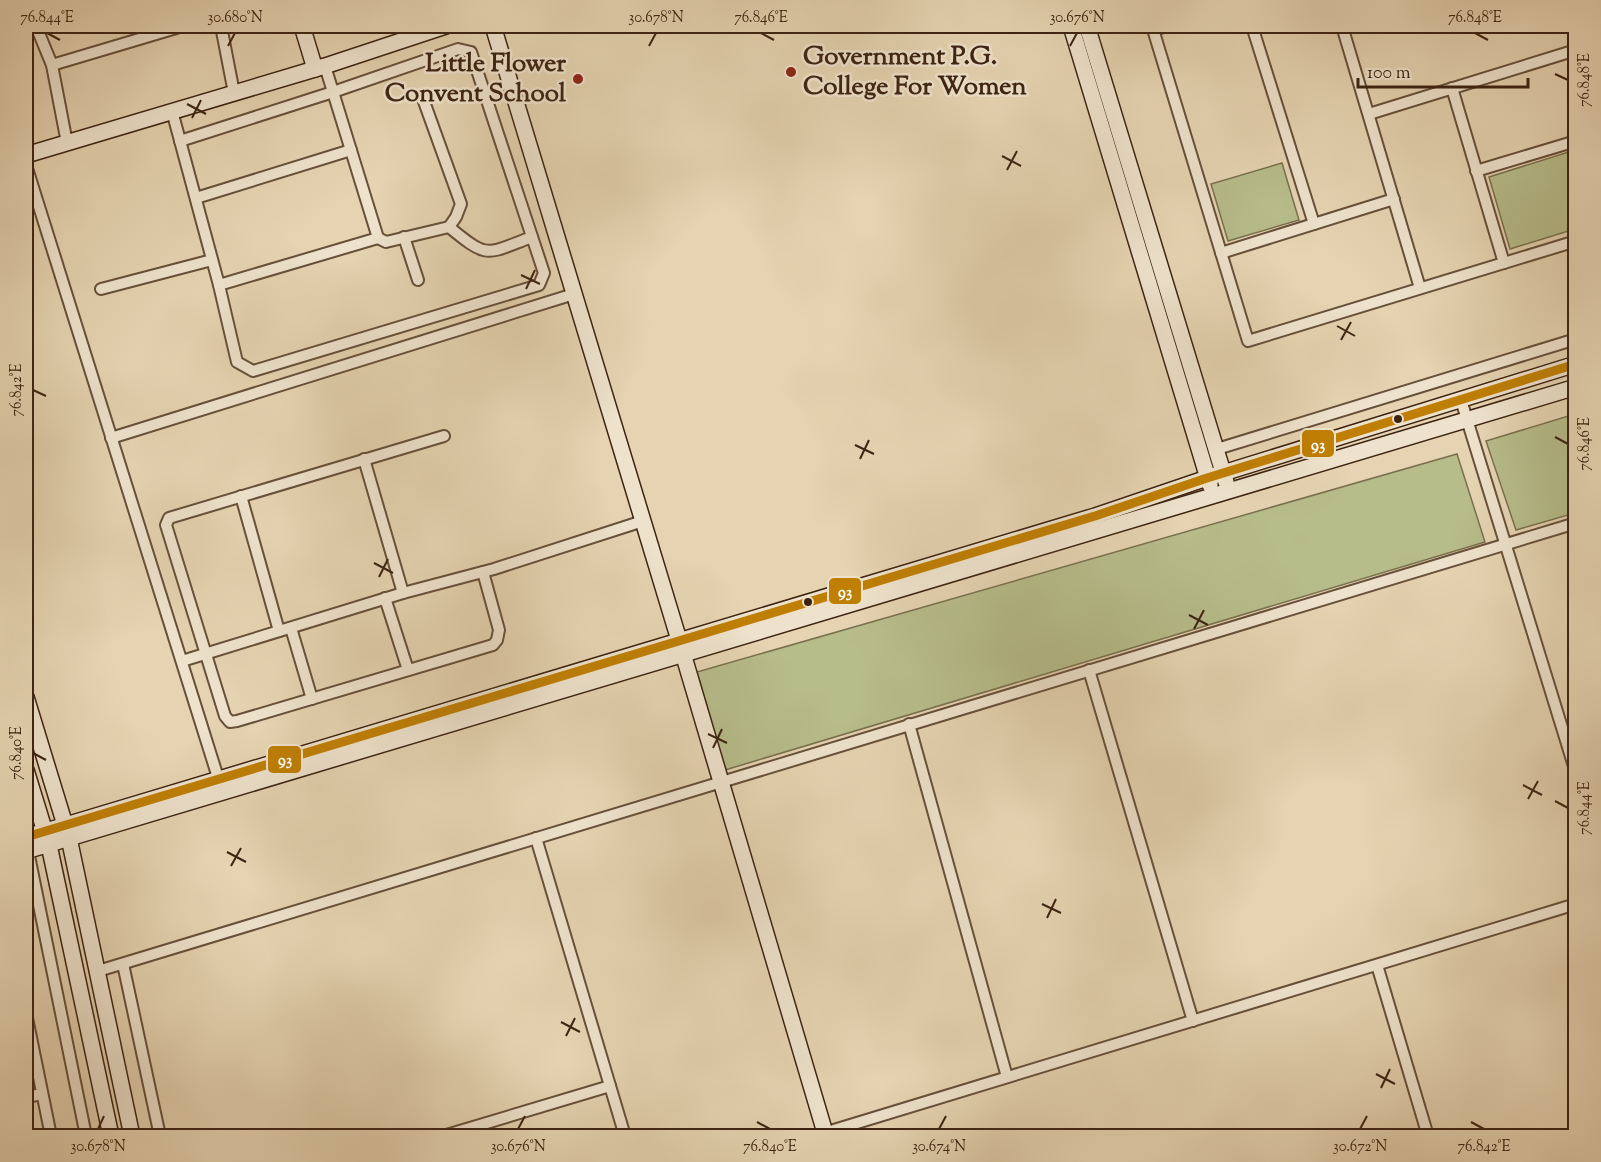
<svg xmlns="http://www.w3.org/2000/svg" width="1601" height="1162" font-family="'Sorts Mill Goudy',serif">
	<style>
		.green { fill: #b6bc8a; stroke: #7a704e; stroke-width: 1.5 }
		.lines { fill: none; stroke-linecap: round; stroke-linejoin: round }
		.street-casing { stroke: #67503a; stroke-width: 14 }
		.secondary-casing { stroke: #3d2412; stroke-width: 18 }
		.street { stroke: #eee2cc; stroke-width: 10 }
		.secondary { stroke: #eee2cc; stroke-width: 15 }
		.bus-1-casing { stroke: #eee2cc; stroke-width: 14 }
		.bus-1 { stroke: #bf7f05; stroke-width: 9 }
		.ticks { fill: none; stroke: #3d2412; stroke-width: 2 }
		.poi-dot { fill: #8f2418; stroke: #eee2cc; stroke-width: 2 }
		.bus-dot { fill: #3d2412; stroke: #eee2cc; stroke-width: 2 }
		.labels { text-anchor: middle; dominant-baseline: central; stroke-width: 5; stroke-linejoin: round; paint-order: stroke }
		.poi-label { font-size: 26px; font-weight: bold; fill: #3d2412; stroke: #eee2cc; text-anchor: start }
		.line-badge { stroke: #eee2cc; stroke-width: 2 }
		.badge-label { font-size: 16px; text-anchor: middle; font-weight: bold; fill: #fff }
		.neatline { fill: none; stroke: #3d2412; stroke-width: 2 }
		.ticks-label { font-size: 15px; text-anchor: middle; fill: #3d2412 }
	</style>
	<rect width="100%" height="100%" fill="#e5d3b1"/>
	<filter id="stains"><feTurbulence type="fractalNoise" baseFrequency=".00333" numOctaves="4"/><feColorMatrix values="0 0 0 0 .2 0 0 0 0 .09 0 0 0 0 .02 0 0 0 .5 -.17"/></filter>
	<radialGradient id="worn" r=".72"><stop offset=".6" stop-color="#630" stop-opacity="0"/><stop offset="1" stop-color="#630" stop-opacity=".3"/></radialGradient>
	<g class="green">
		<path d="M1575 150V229L1510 249 1489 177Z"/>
		<path d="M1282 163 1299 220 1228 241 1211 184Z"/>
		<path d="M1575 414V513L1516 530 1486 441Z"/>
		<path d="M1457 454 1485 542 725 770 697 672Z"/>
	</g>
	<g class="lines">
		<defs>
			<g id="street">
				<path d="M36 26 52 65 67 143"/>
				<path d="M221 26 234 93"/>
				<path d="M1152 26 1248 341 1576 241"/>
				<path d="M1252 26 1314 224"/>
				<path d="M1342 26 1420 288"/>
				<path d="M1153 30 1167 26"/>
				<path d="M52 65 183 26"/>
				<path d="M1452 88 1504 263"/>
				<path d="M172 111 219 285 378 238 325 66"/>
				<path d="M1369 114 1576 50"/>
				<path d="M180 141 333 92 458 49 471 52 544 273 539 285 253 371 237 362 219 285"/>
				<path d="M26 165 220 784"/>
				<path d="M1476 171 1576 141"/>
				<path d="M196 198 351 150"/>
				<path d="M449 227C489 260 486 254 532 237"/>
				<path d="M404 237 418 280"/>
				<path d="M378 238 386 242 449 227 456 217 461 204 422 96"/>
				<path d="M1221 253 1394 199"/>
				<path d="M101 289 212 260"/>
				<path d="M1461 400 1576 773"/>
				<path d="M444 436 169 518 166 525 225 716 230 722 237 721 493 645 497 640 499 630 483 572"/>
				<path d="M111 438 574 294"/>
				<path d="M1217 449 1576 339"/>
				<path d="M364 459 403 593"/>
				<path d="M241 496 279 631"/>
				<path d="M385 598 408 670"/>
				<path d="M291 628 312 699"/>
				<path d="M182 661 403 593 494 569 643 521"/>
				<path d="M1089 670 1193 1021"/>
				<path d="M909 724 1007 1077"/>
				<path d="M536 838 625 1136"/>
				<path d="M28 851 86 1136"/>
				<path d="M123 964 160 1136"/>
				<path d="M1377 965 1428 1136"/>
				<path d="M98 971 1576 523"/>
				<path d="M26 1013 51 1136"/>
				<path d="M26 1097 42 1094"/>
				<path d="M824 1133 1576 904"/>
				<path d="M443 1136 610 1086"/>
			</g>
			<g id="secondary">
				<path d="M302 26 315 69"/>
				<path d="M493 26 679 640 826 1136"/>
				<path d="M1071 26 1210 485"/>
				<path d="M1087 26 1226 482"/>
				<path d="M26 155 325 66 446 26"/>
				<path d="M26 697 69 838 132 1136"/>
				<path d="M26 770 49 845 111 1136"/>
				<path d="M26 837 1095 516 1207 478 1576 364"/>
				<path d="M26 851 1576 387"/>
			</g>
		</defs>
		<use href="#street" class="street-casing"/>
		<use href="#secondary" class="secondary-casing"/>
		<use href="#street" class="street"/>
		<use href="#secondary" class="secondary"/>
		<defs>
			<path id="bus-1" d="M26 837 1095 516 1207 478 1576 364"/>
		</defs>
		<use href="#bus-1" class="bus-1-casing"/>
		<use href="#bus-1" class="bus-1"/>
	</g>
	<path class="ticks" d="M47 33 60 40M761 33 774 40M1475 33 1488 40M228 46 235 33M649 46 656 33M1070 46 1077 33M1555 74 1568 80M187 104 206 114M192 118 201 100M1002 156 1021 166M1007 170 1017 151M521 275 540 284M526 289 535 270M1337 326 1355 336M1341 340 1351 322M33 390 46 396M1555 437 1568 444M855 445 874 454M860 459 869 440M374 563 393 573M379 577 388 559M1189 615 1208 625M1194 629 1204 610M708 734 727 743M713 748 722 729M33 753 46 760M1523 785 1542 795M1528 799 1538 781M1555 801 1568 808M227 852 246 862M231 866 241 848M1042 904 1061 913M1047 918 1056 899M561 1022 580 1032M566 1036 575 1018M1376 1074 1395 1084M1381 1088 1390 1069M757 1122 770 1129M1471 1122 1484 1129M98 1129 104 1116M518 1129 525 1116M939 1129 946 1116M1360 1129 1367 1116"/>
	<g class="poi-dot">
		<circle cx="791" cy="72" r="6"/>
		<circle cx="578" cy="79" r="6"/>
	</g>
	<g class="bus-dot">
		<circle cx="1398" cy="419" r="5"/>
		<circle cx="808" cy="602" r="5"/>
	</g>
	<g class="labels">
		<g class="poi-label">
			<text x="803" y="57">Government P.G.<tspan x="803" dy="30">College For Women</tspan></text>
			<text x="566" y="64" text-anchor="end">Little Flower<tspan x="566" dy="30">Convent School</tspan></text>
		</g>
	</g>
	<g class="line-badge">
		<rect x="1301" y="429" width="34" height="29" rx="6" fill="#bf7f05"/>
		<rect x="828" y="577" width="34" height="28" rx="6" fill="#bf7f05"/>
		<rect x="267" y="745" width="35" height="29" rx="6" fill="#bf7f05"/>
	</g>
	<g class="badge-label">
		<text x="1318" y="450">93</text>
		<text x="845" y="597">93</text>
		<text x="285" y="765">93</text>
	</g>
	<rect width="1601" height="1162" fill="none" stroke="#e5d3b1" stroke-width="66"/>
	<path d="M1358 78v9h170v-9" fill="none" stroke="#3d2412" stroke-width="3"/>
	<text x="1367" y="78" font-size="18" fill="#3d2412" stroke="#eee2cc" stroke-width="4.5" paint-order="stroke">100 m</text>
	<rect x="33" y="33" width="1535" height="1096" class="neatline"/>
	<g class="ticks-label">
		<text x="47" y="22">76.844°E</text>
		<text x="235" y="22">30.680°N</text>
		<text x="656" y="22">30.678°N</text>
		<text x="761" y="22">76.846°E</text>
		<text x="1077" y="22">30.676°N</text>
		<text x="1475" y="22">76.848°E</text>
		<text transform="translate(1584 80) rotate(-90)" y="5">76.848°E</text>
		<text transform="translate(16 390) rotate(-90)" y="5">76.842°E</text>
		<text transform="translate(1584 444) rotate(-90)" y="5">76.846°E</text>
		<text transform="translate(16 753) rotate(-90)" y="5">76.840°E</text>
		<text transform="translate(1584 808) rotate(-90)" y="5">76.844°E</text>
		<text x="98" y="1151">30.678°N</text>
		<text x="518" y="1151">30.676°N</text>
		<text x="770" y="1151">76.840°E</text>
		<text x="939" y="1151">30.674°N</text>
		<text x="1360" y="1151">30.672°N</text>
		<text x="1484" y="1151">76.842°E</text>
	</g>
	<rect width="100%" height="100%" filter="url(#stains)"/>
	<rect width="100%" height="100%" fill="url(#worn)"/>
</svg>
